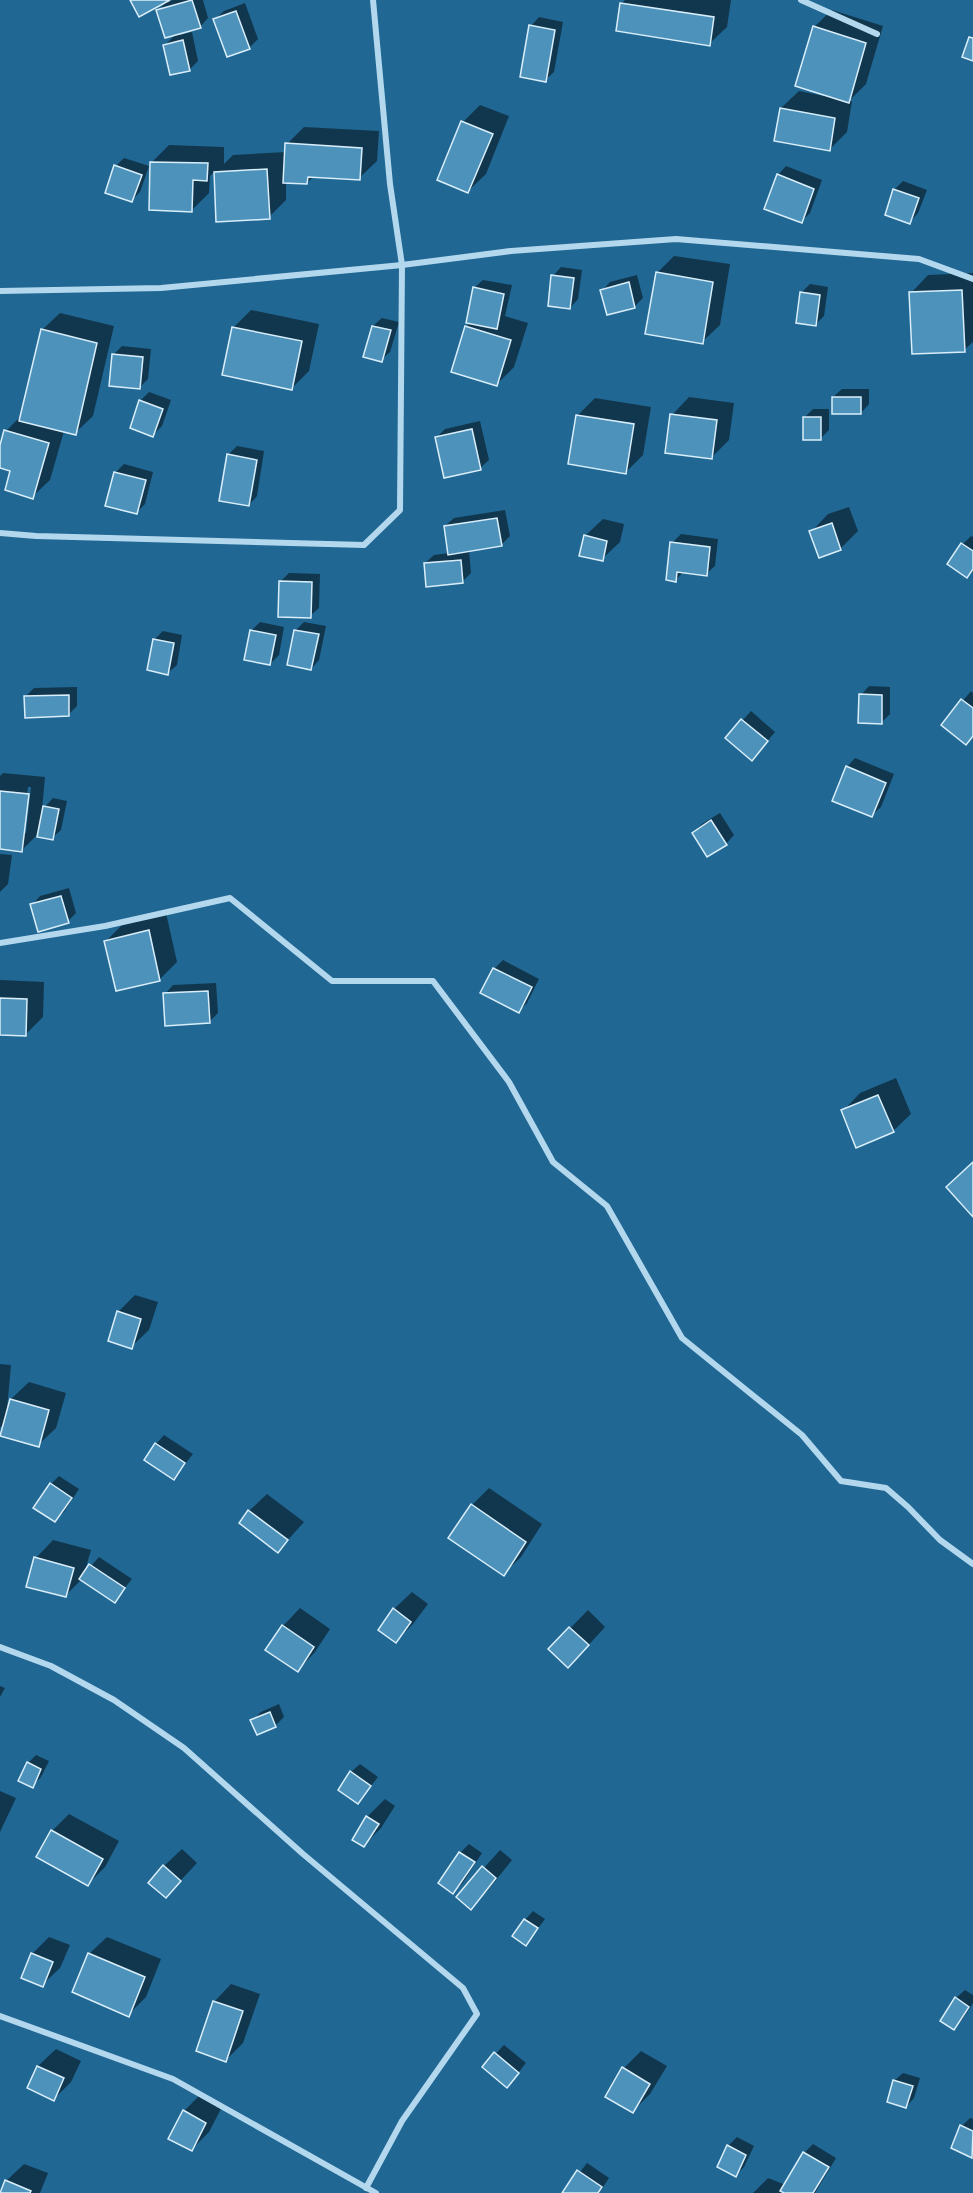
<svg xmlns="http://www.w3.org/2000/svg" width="973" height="2193" font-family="'PT Sans Narrow',sans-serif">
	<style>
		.shadow { fill: #0007; fill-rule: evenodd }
		.building { fill: #4d92bb; stroke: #d9eefa; stroke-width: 1.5 }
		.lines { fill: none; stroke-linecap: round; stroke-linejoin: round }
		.street { stroke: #b3d8ee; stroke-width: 6 }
	</style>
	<rect width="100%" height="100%" fill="#206793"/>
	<g class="shadow">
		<path d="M174 0H203L208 18 200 27 179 33 180 35 192 32 198 61 189 70 165 45 177 33 158 11 166 2Z"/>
		<path d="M625 0H731L727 27 709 44 618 30 622 3Z"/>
		<path d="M245 3 258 39 249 48 215 19 224 11Z"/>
		<path d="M832 10 883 26 866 84 849 101H852L847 132 829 150 781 108 799 91 824 96 814 27Z"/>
		<path d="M539 17 563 22 554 72 545 80 531 26Z"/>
		<path d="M480 105 509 116 486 174 468 191 463 122Z"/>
		<path d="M304 127 379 131 377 161 359 178 314 176 307 183 286 182V200L269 217 218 220 215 171 210 176 209 193 192 210 152 162 169 145 224 147V164L233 155 286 152 287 144Z"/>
		<path d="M124 158 149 166 140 192 131 201 116 166Z"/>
		<path d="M786 166 822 180 810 213 802 221 778 175Z"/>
		<path d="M903 181 927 190 918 213 910 222 894 190Z"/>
		<path d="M674 256 730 264 720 325 702 342 657 273Z"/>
		<path d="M561 267 582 270 578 299 570 308 553 276Z"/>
		<path d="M973 273V342L964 350 911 293 928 275Z"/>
		<path d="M637 275 643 298 635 306 608 314 602 291 610 282Z"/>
		<path d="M483 280 512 285 505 316 528 323 514 367 497 384 466 327 471 322 474 288Z"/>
		<path d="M810 284 828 287 824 316 816 324 801 293Z"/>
		<path d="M251 310 319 324 309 371 292 388 234 327Z"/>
		<path d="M60 313 114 326 93 416 75 433 64 431 50 480 32 497 12 470 0 466V450L6 431 22 415 42 330Z"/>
		<path d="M382 318 399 322 390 352 381 360 373 326Z"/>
		<path d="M122 346 151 349 148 379 139 388 114 354Z"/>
		<path d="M842 389H869V404L861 413 833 397Z"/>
		<path d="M149 392 171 400 162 426 153 435 132 427 141 400Z"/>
		<path d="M689 397 734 403 729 440 712 457 672 415Z"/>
		<path d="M595 398 651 407 643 455 626 472 577 416Z"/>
		<path d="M813 409H829V430L820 439 805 417Z"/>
		<path d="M480 421 489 460 480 468 436 438 445 429Z"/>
		<path d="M237 446 264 451 257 496 249 505 228 455Z"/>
		<path d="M124 464 153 472 145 504 136 513 115 473Z"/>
		<path d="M849 507 858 531 841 548 820 556 811 532 828 514Z"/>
		<path d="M505 510 510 536 501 545 469 550 471 573 462 582 425 563 434 555 450 553 445 526 454 518Z"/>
		<path d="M603 519 624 524 620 542 602 559 585 536Z"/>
		<path d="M681 534 718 539 715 566 706 574 684 571 676 580 672 543Z"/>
		<path d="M971 536 973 537V570L967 576 963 544Z"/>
		<path d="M289 573 320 574 319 608 310 616 280 582Z"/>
		<path d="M260 622 284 627 279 655 270 664 251 631Z"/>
		<path d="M304 622 326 626 319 660 311 669 296 630Z"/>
		<path d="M163 631 182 635 177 665 168 673 154 640Z"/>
		<path d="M869 686 890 687V714L881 723 861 695Z"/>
		<path d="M77 687V706L69 714 26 696 34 688Z"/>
		<path d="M971 691 973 693V736L966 743 943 725Z"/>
		<path d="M751 711 775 732 760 750 727 738Z"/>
		<path d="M855 758 894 774 881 807 872 815 847 767Z"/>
		<path d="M3 773 45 777 42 810 53 798 67 801 61 830 52 838 37 835 22 850 0 848V776ZM28 787H31L26 833H23Z"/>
		<path d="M720 813 734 835 726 844 693 833 702 824Z"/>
		<path d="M0 854 12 855 8 884 0 892Z"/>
		<path d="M69 888 76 913 68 921 32 905 40 896Z"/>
		<path d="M166 913 177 962 160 979 118 989 106 941 123 924Z"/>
		<path d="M503 960 539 979 527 1003 519 1011 482 992 494 969Z"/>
		<path d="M0 980 44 982 43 1017 25 1035 0 1033Z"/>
		<path d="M216 983 218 1013 209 1022 165 994 173 985Z"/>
		<path d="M896 1078 911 1114 893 1131 843 1111 860 1093Z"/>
		<path d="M135 1295 158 1302 149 1330 131 1347 118 1312Z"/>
		<path d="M0 1364 11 1365 7 1409 11 1399 29 1382 66 1393 56 1428 38 1445 4 1423 0 1428Z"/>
		<path d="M164 1435 193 1454 174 1478 156 1444Z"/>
		<path d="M59 1476 79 1489 64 1512 55 1520 51 1484Z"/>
		<path d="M489 1488 542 1524 521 1557 503 1574 472 1505Z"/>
		<path d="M267 1494 304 1522 278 1551 249 1511Z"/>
		<path d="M53 1540 91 1550 84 1574 99 1557 132 1579 114 1601 82 1579 65 1596 36 1558Z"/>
		<path d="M412 1592 428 1604 413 1624 396 1641 394 1609Z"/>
		<path d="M300 1608 330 1629 315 1652 298 1670 283 1626Z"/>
		<path d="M588 1610 605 1627 585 1649H550Z"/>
		<path d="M0 1686 5 1688 0 1697Z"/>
		<path d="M279 1704 284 1717 276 1725 258 1733 252 1721 261 1712Z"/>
		<path d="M36 1755 49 1761 41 1777 32 1786 28 1763Z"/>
		<path d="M360 1764 378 1777 358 1802 351 1772Z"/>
		<path d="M0 1791 16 1798 0 1832Z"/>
		<path d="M385 1799 395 1806 381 1828 363 1846 354 1839 367 1817Z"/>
		<path d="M69 1814 119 1841 105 1867 88 1884 52 1831Z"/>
		<path d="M469 1844 482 1853 462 1884 453 1892 440 1883 460 1853Z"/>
		<path d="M182 1849 197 1863 166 1896 164 1866Z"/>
		<path d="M500 1850 512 1860 488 1890 471 1907 458 1897Z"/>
		<path d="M533 1911 545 1919 526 1944 525 1920Z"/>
		<path d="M49 1937 70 1945 60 1968 42 1985 32 1954Z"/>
		<path d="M107 1937 161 1959 146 1997 128 2015 89 1954Z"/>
		<path d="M231 1984 260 1994 243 2043 226 2060 214 2002Z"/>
		<path d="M965 1990 973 1995V2003L962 2020 953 2028 956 1998Z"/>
		<path d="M504 2045 526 2063 515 2077 484 2066Z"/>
		<path d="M56 2049 81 2061 71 2082 54 2099 29 2087 38 2066Z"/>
		<path d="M641 2051 667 2066 650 2094 633 2111 624 2068Z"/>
		<path d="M903 2073 920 2078 914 2098 906 2107 894 2081Z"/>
		<path d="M201 2094 223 2105 209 2132 192 2149 184 2111Z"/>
		<path d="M970 2118 973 2119 972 2156 962 2126Z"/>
		<path d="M737 2137 754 2146 744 2167 736 2175 728 2146Z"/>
		<path d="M813 2144 836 2158 815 2193H753L768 2178 786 2185 804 2153Z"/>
		<path d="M587 2163 609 2178 599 2193H564Z"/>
		<path d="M24 2164 48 2173 40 2193H2L6 2181Z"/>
	</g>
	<g class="building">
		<path d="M130 0H170L139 17Z"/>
		<path d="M192 0 201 28 165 38 156 10Z"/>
		<path d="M620 3 714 17 710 46 616 31Z"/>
		<path d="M236 11 250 49 227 57 213 19Z"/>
		<path d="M529 25 555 30 546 82 520 77Z"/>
		<path d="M813 26 866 43 849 103 795 86Z"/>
		<path d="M969 37 973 38V61L962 57Z"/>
		<path d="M183 40 190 71 170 75 163 45Z"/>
		<path d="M780 108 835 118 830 151 774 141Z"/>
		<path d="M461 121 493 134 468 193 437 180Z"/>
		<path d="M285 143 362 148 360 180 308 177 307 184 283 183Z"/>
		<path d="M150 162 208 163 207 181 193 180 192 212 149 210Z"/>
		<path d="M114 165 142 175 132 202 105 193Z"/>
		<path d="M267 169 270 219 216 222 214 172Z"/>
		<path d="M777 174 814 189 802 223 764 209Z"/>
		<path d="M893 189 919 198 910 224 885 215Z"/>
		<path d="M656 272 713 282 703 344 645 334Z"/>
		<path d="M551 275 574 278 570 309 548 306Z"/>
		<path d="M629 282 635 308 607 315 600 290Z"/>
		<path d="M473 287 504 294 497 329 466 323Z"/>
		<path d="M962 290 965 352 912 354 909 292Z"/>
		<path d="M800 292 820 295 816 326 796 323Z"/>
		<path d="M372 326 391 330 382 362 363 357Z"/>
		<path d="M465 326 511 340 497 386 451 372Z"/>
		<path d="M232 327 302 341 292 390 222 375Z"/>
		<path d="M41 329 97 343 76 435 19 421Z"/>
		<path d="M112 354 143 357 140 389 109 386Z"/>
		<rect x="832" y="397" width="29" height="17"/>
		<path d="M139 400 163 409 153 437 130 428Z"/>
		<path d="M670 414 717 420 712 459 665 453Z"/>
		<path d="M576 415 634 424 626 474 568 464Z"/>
		<rect x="803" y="417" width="18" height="23"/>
		<path d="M472 429 481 470 444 478 435 437Z"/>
		<path d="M4 430 49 443 33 499 5 490 10 471 0 468V445Z"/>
		<path d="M227 454 257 460 249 506 219 501Z"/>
		<path d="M114 472 146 480 137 514 105 506Z"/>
		<path d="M497 518 502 546 448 555 444 526Z"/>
		<path d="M832 523 841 550 819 558 809 531Z"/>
		<path d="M584 535 607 541 603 561 579 556Z"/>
		<path d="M670 542 710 547 707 576 677 572 676 582 666 580Z"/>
		<path d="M961 543 973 551V569L967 578 947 564Z"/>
		<path d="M461 560 463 583 426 587 424 563Z"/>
		<path d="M279 581 312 582 311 618 278 617Z"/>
		<path d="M250 630 276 635 270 665 244 660Z"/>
		<path d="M294 630 319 634 311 670 287 665Z"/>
		<path d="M153 639 174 643 168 675 147 670Z"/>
		<path d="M859 694 882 695V724L858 723Z"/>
		<path d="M69 695V716L25 718 24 696Z"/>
		<path d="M961 699 973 708V736L966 745 941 725Z"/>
		<path d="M741 719 768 741 752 761 725 738Z"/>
		<path d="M846 766 886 783 872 817 832 801Z"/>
		<path d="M0 791 29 794 22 852 0 849Z"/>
		<path d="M43 806 59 809 53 840 37 837Z"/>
		<path d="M711 820 727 845 707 857 692 833Z"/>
		<path d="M61 896 69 923 38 932 30 904Z"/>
		<path d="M149 930 160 981 116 991 104 941Z"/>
		<path d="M493 968 532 987 519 1013 480 993Z"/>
		<path d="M208 991 210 1023 165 1026 163 993Z"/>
		<path d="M0 998 27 999 26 1036 0 1035Z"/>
		<path d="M878 1095 894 1132 856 1148 841 1110Z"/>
		<path d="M973 1162V1217L946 1187Z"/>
		<path d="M117 1311 141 1319 132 1349 108 1341Z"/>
		<path d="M10 1399 49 1410 39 1447 0 1436Z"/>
		<path d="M155 1443 185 1463 174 1480 144 1460Z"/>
		<path d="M50 1483 72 1498 55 1522 33 1508Z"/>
		<path d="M471 1504 526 1542 504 1576 448 1538Z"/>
		<path d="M248 1510 288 1540 278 1553 239 1523Z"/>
		<path d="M34 1557 74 1568 66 1597 26 1587Z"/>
		<path d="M89 1564 125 1588 115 1603 79 1579Z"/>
		<path d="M393 1608 411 1622 396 1643 378 1630Z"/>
		<path d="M282 1625 314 1647 298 1672 265 1650Z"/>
		<path d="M569 1627 589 1645 568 1668 548 1649Z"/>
		<path d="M270 1712 276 1727 257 1735 250 1720Z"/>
		<path d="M27 1762 41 1769 33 1788 18 1781Z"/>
		<path d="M350 1771 371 1786 358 1804 338 1790Z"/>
		<path d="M366 1816 379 1824 364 1847 352 1840Z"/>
		<path d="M51 1830 103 1859 88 1886 36 1857Z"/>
		<path d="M459 1852 475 1862 453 1894 438 1883Z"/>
		<path d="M163 1865 181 1881 166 1898 148 1883Z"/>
		<path d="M482 1866 496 1878 471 1910 456 1897Z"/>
		<path d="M524 1919 538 1928 526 1946 512 1936Z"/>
		<path d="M31 1953 53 1962 43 1987 21 1978Z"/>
		<path d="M88 1953 145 1977 129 2017 72 1992Z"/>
		<path d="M955 1997 969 2007 954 2030 940 2021Z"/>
		<path d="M213 2001 243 2011 226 2062 196 2051Z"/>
		<path d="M494 2052 519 2073 507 2088 482 2067Z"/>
		<path d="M37 2066 64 2078 54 2101 27 2088Z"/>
		<path d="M622 2067 650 2084 633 2113 605 2097Z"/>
		<path d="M893 2080 913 2086 906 2108 887 2102Z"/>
		<path d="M183 2110 206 2123 192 2151 168 2139Z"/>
		<path d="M960 2125 973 2131 972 2158 951 2148Z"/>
		<path d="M727 2145 746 2155 736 2177 717 2167Z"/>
		<path d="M803 2152 829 2167 813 2193H784L780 2191Z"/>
		<path d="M577 2170 602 2187 598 2193H562Z"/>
		<path d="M5 2180 31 2191 30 2193H0Z"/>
	</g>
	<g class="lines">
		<g class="street">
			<path d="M801 0 877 34"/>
			<path d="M0 291 161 288 402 265 511 251 676 239 919 259 973 279"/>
			<path d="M0 533 36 536 364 545 400 510 402 265 390 184 373 0"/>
			<path d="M0 943 105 926 230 898 332 981H433L509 1082 553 1162 607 1206 682 1338 802 1435 841 1481 886 1488 908 1507 940 1540 973 1564"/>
			<path d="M0 1647 51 1666 114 1700 184 1748 303 1854 463 1988 477 2014 402 2121 366 2188"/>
			<path d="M0 2016 173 2079 376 2193"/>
		</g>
	</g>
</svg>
